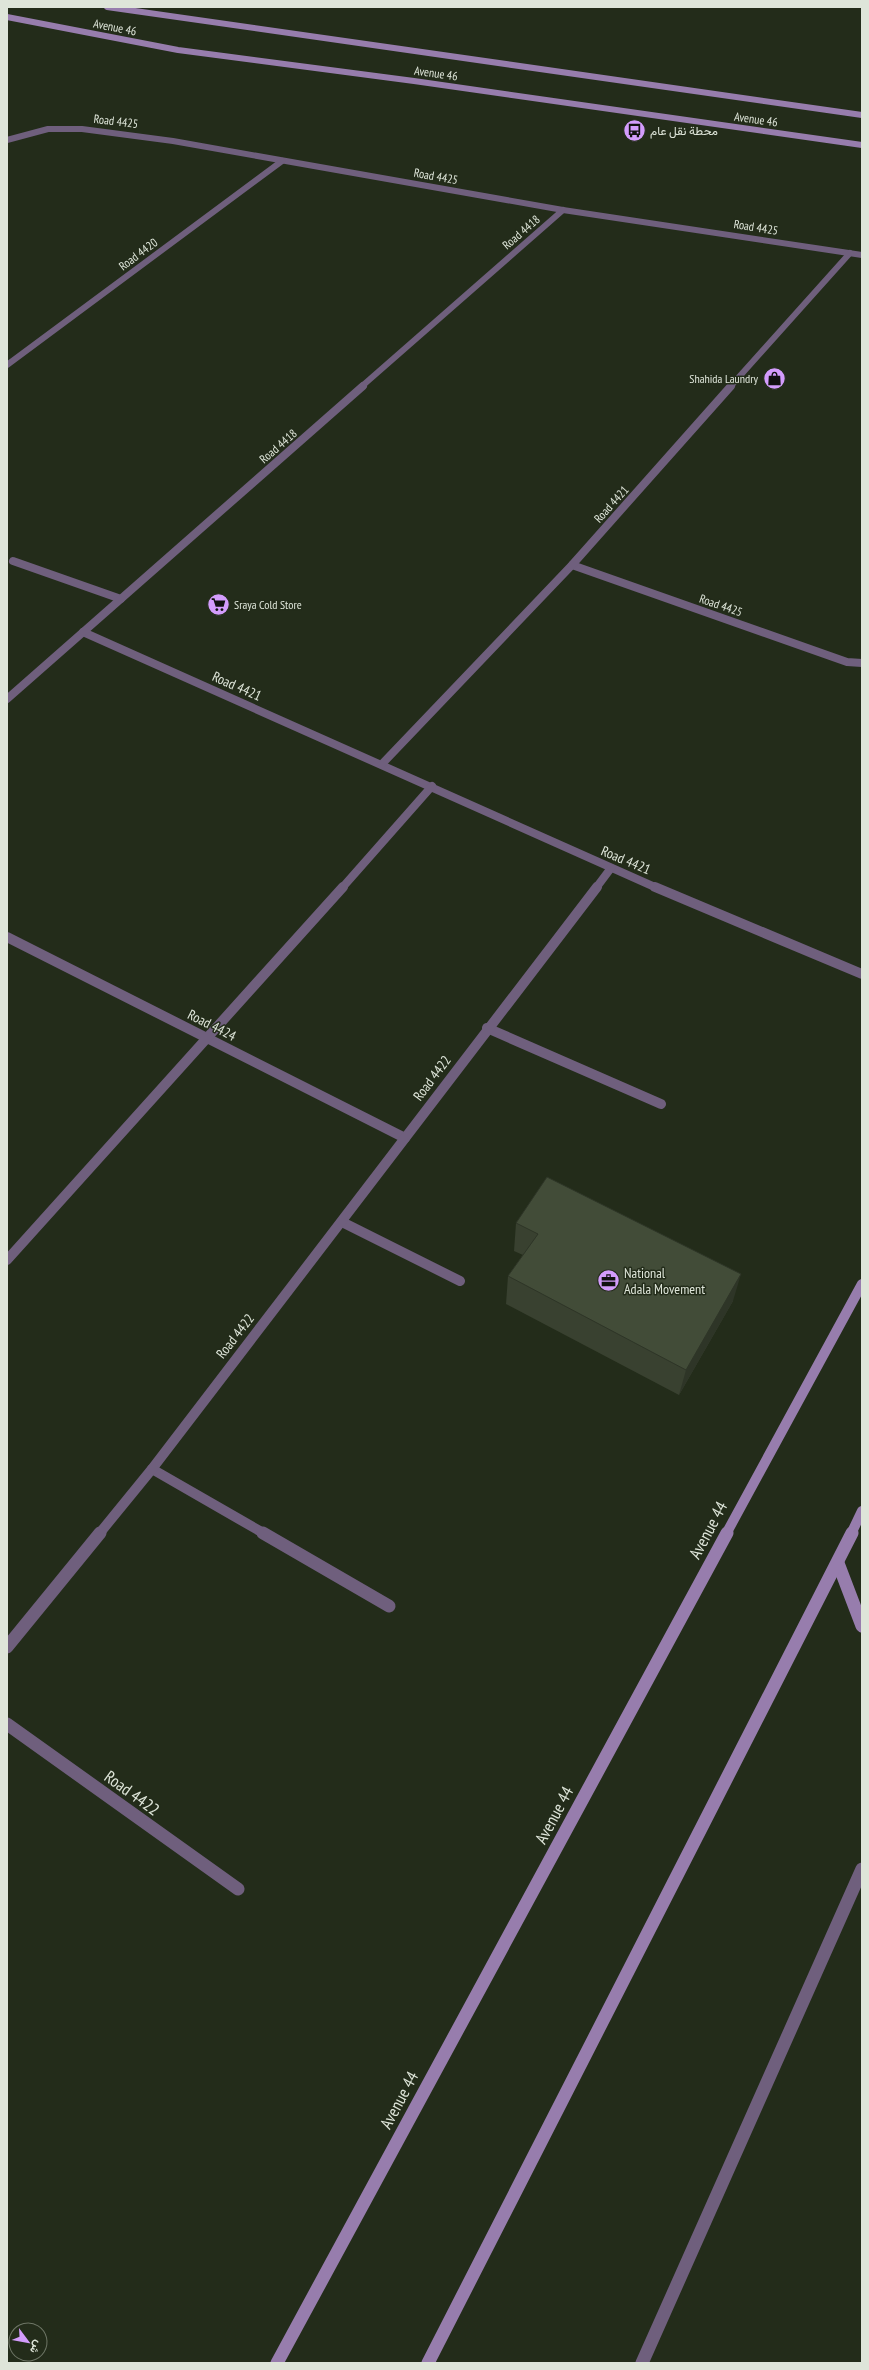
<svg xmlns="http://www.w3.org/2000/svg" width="869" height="2370" font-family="'PT Sans Narrow',Vazirmatn,sans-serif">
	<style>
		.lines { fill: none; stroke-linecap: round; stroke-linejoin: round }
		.service-far1 { stroke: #6f5f7d; stroke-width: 8 }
		.service { stroke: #6f5f7d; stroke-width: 13 }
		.minor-far3 { stroke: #6f5f7d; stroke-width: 6 }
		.minor-far2 { stroke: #6f5f7d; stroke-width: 8 }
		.minor-far1 { stroke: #6f5f7d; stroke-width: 10 }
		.minor { stroke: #6f5f7d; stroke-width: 13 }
		.secondary-far2 { stroke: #977dad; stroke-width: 6 }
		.secondary-far1 { stroke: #977dad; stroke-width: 10 }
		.secondary { stroke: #977dad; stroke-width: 13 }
		.wall { fill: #394130 }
		.shaded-wall { fill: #2e3527 }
		.building { fill: #424c38; stroke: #2e3527 }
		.labels { text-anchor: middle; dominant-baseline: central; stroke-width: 3; stroke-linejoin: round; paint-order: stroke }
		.far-street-label { font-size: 12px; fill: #dee5d9; stroke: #232c1a }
		.far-poi-label { font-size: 12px; fill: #dee5d9; stroke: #232c1a; text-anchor: start }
		.street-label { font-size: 14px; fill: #dee5d9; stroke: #232c1a }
		.poi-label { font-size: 14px; fill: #dee5d9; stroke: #232c1a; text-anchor: start }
		.near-street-label { font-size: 17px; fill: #dee5d9; stroke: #232c1a }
	</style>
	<rect width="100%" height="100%" fill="#232c1a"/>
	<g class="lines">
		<path class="service-far1" d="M13 561 121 599"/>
		<path class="service" d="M642 2363 862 1869"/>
		<g class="minor-far3">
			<path d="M7 140 48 129H82L173 141 563 210 862 255"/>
			<path d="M7 365 282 161"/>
			<path d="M361 387 563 210"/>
			<path d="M730 387 850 253"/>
		</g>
		<g class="minor-far2">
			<path d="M572 565 847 662 862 663"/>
			<path d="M83 632 657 888"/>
			<path d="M7 699 363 386"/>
			<path d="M382 764 572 565 731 386"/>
			<path d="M342 888 432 786"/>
			<path d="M596 888 611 868"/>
		</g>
		<g class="minor-far1">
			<path d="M655 887 862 974"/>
			<path d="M7 937 405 1138"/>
			<path d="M487 1028 661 1104"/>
			<path d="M342 1222 460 1281"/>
			<path d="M7 1260 343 887"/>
			<path d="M152 1469 265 1534"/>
			<path d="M99 1534 152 1469 597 887"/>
		</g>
		<g class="minor">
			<path d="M263 1533 389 1606"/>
			<path d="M7 1647 100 1533"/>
			<path d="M7 1724 238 1889"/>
		</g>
		<g class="secondary-far2">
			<path d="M107 7 862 115"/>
			<path d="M7 17 178 50 414 81 862 145"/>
		</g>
		<g class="secondary-far1">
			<path d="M726 1534 862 1284"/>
			<path d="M851 1534 862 1511"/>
		</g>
		<g class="secondary">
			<path d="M838 1563 862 1626"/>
			<path d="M277 2363 727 1533"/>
			<path d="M428 2363 852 1533"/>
		</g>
	</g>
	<path class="wall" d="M516 1223 733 1301 679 1395 506 1304 508 1276 523 1255 514 1251Z"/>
	<path class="shaded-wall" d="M741 1274 733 1301 679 1395 686 1370Z"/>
	<path class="building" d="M547 1177 741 1274 686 1370 508 1276 538 1234 516 1223Z"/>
	<defs>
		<symbol id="bus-disc" viewBox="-11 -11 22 22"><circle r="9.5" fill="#d39cfc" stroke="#232c1a"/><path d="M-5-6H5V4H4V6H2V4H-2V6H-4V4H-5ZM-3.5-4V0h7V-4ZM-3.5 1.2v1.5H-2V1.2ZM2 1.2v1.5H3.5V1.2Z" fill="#111"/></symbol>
		<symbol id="shop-disc" viewBox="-11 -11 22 22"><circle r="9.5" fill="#d39cfc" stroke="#232c1a"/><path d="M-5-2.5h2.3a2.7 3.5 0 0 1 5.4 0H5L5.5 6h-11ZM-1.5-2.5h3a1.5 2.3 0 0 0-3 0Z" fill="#111"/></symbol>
		<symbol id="supermarket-disc" viewBox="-11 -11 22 22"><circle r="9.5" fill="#d39cfc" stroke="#232c1a"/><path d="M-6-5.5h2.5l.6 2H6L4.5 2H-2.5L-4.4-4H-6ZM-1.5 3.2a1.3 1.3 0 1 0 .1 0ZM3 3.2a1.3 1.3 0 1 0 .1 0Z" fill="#111"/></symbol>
		<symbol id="office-disc" viewBox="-11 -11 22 22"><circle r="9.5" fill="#d39cfc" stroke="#232c1a"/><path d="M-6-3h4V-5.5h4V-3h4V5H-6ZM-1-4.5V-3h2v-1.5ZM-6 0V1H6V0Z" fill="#111"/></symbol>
	</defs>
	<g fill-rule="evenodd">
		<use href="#bus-disc" x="622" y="118" width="25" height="25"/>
		<use href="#shop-disc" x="762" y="366" width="25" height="25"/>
		<use href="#supermarket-disc" x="206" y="592" width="25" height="25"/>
		<use href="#office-disc" x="596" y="1268" width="25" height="25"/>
	</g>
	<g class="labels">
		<g class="far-street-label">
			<text transform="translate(115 27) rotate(11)">Avenue 46</text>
			<text transform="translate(436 73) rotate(8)">Avenue 46</text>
			<text transform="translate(756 119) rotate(8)">Avenue 46</text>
			<text transform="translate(116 121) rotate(7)">Road 4425</text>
			<text transform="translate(436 176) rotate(10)">Road 4425</text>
			<text transform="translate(756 227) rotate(9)">Road 4425</text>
			<text transform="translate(521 232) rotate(-41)">Road 4418</text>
			<text transform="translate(138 254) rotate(-37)">Road 4420</text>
			<text transform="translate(278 446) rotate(-41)">Road 4418</text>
			<text transform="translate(611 504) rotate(-48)">Road 4421</text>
			<text transform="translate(721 605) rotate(19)">Road 4425</text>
		</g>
		<g class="far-poi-label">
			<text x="650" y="130">محطة نقل عام</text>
			<text x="758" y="378" text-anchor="end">Shahida Laundry</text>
			<text x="234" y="604">Sraya Cold Store</text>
		</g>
		<g class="street-label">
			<text transform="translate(237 686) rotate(24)">Road 4421</text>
			<text transform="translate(626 860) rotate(23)">Road 4421</text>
			<text transform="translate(212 1025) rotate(27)">Road 4424</text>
			<text transform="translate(432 1078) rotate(-53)">Road 4422</text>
			<text transform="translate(235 1336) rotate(-52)">Road 4422</text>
		</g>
		<g class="poi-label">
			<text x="624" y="1273">National<tspan x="624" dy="16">Adala Movement</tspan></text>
		</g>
		<g class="near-street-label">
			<text transform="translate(708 1530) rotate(-62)">Avenue 44</text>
			<text transform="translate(132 1793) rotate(36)">Road 4422</text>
			<text transform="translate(554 1815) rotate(-62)">Avenue 44</text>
			<text transform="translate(399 2100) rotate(-62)">Avenue 44</text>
		</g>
	</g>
	<rect width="869" height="2370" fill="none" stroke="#dee5d9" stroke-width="16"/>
	<g transform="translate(28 2342) rotate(122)"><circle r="19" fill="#232c1a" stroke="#6e7666"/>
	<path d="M0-3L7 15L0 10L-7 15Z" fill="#d39cfc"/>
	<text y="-6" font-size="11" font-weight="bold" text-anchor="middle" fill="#dee5d9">ش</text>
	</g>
</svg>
